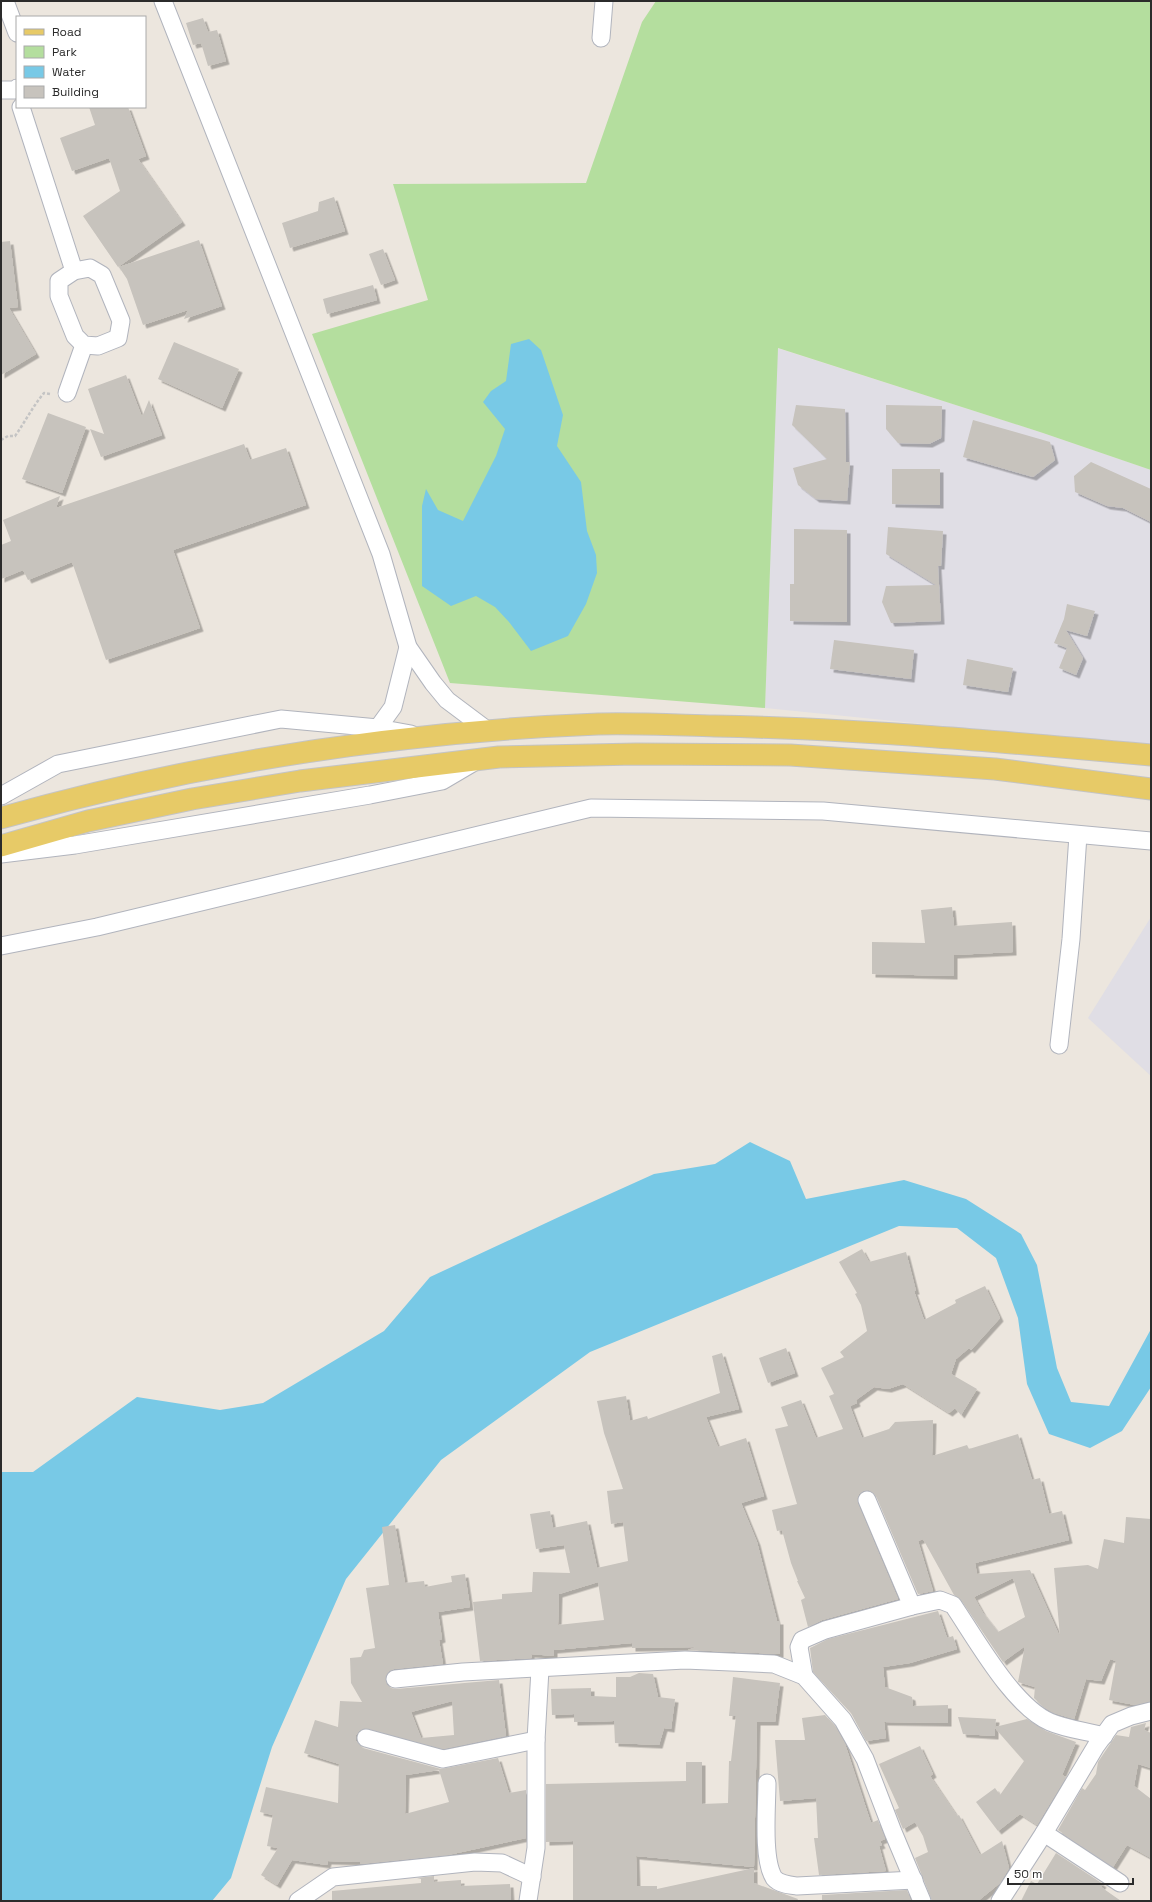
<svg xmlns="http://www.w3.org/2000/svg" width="1152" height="1902" font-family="'Space Grotesk',sans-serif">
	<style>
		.industrial { fill: #e0dee5 }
		.green { fill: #b4de9e }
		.water { fill: #78c9e6 }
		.building { fill: #c7c3bd; fill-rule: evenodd; filter: url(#shadow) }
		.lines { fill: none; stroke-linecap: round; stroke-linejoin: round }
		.minor-casing { stroke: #b1b4bd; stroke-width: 19 }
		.major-casing { stroke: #c4c4c4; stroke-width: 23 }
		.path { stroke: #c4c4c4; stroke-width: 2.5; stroke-dasharray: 3 2; stroke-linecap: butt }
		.minor { stroke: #fff; stroke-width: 17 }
		.major { stroke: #e7ca67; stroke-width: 21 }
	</style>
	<defs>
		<filter id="shadow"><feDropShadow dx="3.5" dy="3.5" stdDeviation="0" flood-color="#0004"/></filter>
	</defs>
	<rect width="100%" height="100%" fill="#ece6de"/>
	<g class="industrial">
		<path d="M777 348 1043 433 1151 470V747L765 708Z"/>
		<path d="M1151 917V1076L1088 1018Z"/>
	</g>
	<path class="green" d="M656 1H1151V470L1043 433 778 348 765 708 450 683 312 334 428 300 393 184 586 183 642 22Z"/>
	<g class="water">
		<path d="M529 339 541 350 563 415 557 446 581 482 587 531 596 555 597 573 586 604 568 636 531 651 509 622 495 607 476 596 451 606 422 586V506L426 489 438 510 463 521 496 456 505 429 483 402 491 391 506 381 511 344Z"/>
		<path d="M750 1142 790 1161 806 1199 904 1180 966 1199 1021 1234 1037 1265 1057 1368 1071 1402 1109 1406 1151 1329V1387L1122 1431 1090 1448 1049 1434 1027 1384 1018 1318 996 1258 957 1228 899 1226 590 1352 441 1460 346 1579 272 1747 231 1878 212 1901H1V1472H33L137 1397 220 1410 263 1403 384 1331 430 1277 561 1216 654 1174 715 1164Z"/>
	</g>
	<g class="building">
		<path d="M203 18 208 32 217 30 226 61 208 66 201 43 193 45 186 23Z"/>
		<path d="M89 107H128L146 156 138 159 182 222 118 267 83 216 120 191 109 158 72 171 60 138 95 125Z"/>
		<path d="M334 197 345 231 290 248 282 223 318 211 319 202Z"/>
		<path d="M199 240 222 306 184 319 188 310 143 325 127 279 119 267Z"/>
		<path d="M10 241 18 307 9 308 36 354 1 375V242Z"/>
		<path d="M383 249 395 280 381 285 369 254Z"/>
		<path d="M373 285 377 300 327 314 323 299Z"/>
		<path d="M174 342 239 369 222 408 158 379Z"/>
		<path d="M126 375 142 417 149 400 162 435 101 457 90 429 104 434 88 389Z"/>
		<path d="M796 405 845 409 846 462H850L847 501 816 499 798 485 793 468 827 459 792 425Z"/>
		<path d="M886 405 942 406 941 438 929 444 898 443 886 429Z"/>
		<path d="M48 413 86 427 62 493 22 479Z"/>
		<path d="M973 420 1050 442 1055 460 1033 477 963 457Z"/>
		<path d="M244 444 250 460 286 448 306 505 173 550 200 628 106 660 72 562 28 580 23 570 1 579V545L11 541 3 520 60 496 56 508Z"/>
		<path d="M1091 462 1151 489V522L1123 508 1107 506 1075 492 1074 476Z"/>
		<path d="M892 469H940V505L892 504Z"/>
		<path d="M888 527 943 531 941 566H938L941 621 891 623 882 602 886 586 936 585 886 554Z"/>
		<path d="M794 529 847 530V622L790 621V584H794Z"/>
		<path d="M1067 604 1095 611 1087 636 1066 630 1083 658 1076 675 1059 668 1067 648 1054 643 1064 619Z"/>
		<path d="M834 640 914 650 911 679 830 669Z"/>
		<path d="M967 659 1013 668 1008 692 963 685Z"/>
		<path d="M952 907 954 926 1012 922 1013 952 954 955V976L872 974V942L925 943 921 910Z"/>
		<path d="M862 1249 869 1262 906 1252 916 1291H914L924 1320 956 1303 955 1300 985 1286 1000 1318 971 1350 969 1348 956 1359 951 1374 977 1389 961 1415 955 1408 949 1413 903 1384 888 1389 874 1387 856 1400 857 1403 850 1406 862 1438 889 1429 895 1422 933 1420 932 1456 967 1445 969 1449 1018 1434 1032 1480 1040 1478 1049 1514 1062 1511 1069 1540 975 1563 977 1574 1030 1570 1060 1637 1054 1568 1088 1565 1098 1569 1104 1539 1124 1543 1126 1517 1151 1519V1701L1135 1705 1109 1700 1116 1661 1110 1659 1101 1681 1086 1679 1074 1719 1054 1713 1042 1706 1034 1698 1035 1687 1018 1682 1025 1646 1003 1662 961 1600 954 1595 923 1539 918 1541 933 1591 918 1594 876 1496 869 1490 863 1491 859 1494 857 1498 858 1504 898 1599 822 1620 808 1627 801 1600 805 1598 797 1581H798L791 1563 782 1530 777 1531 772 1510 797 1504 775 1429 788 1426 781 1407 801 1400 816 1438 843 1429 829 1396 834 1394 821 1368 844 1357 840 1352 867 1331 861 1305 855 1294 857 1293 839 1262ZM1013 1578 1025 1617 998 1632 983 1613 974 1597Z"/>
		<path d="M786 1348 795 1373 768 1383 759 1358Z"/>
		<path d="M722 1353 739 1409 706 1417 718 1447 746 1438 764 1496 741 1503 757 1542 777 1621H780V1654L688 1650 696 1647 632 1648V1643L554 1650V1656L531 1654 532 1658 480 1661 473 1602 502 1599V1594L532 1592 533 1572 570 1573 564 1545 536 1549 530 1514 550 1511 553 1528 587 1521 597 1568 628 1561 623 1522 611 1524 607 1491 623 1489 604 1433 597 1401 626 1396 630 1421 647 1416 648 1419 720 1393 712 1356ZM598 1582 604 1620 558 1625 559 1594Z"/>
		<path d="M395 1525 405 1583 424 1581 425 1587 452 1582 451 1576 465 1574 470 1607 438 1612 442 1639 439 1640 443 1664 394 1669 389 1671 386 1675 387 1685 391 1688 396 1689 499 1680 506 1736 443 1749 364 1728 359 1731 356 1735V1741L363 1748 441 1769 498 1758 509 1793 526 1790V1838L448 1855 360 1864V1862L328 1861 327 1865 292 1860 277 1885 261 1875 278 1848 267 1846 273 1815 260 1812 266 1787 338 1803 339 1764 304 1753 315 1720 338 1727 340 1701 362 1702 351 1683 350 1658 361 1657 364 1650 375 1648 366 1588 389 1585 382 1527ZM452 1701 454 1735 421 1738 411 1712ZM439 1770 449 1802 405 1814 406 1775Z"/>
		<path d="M938 1611 947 1638 953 1636 957 1649 910 1663 883 1667 885 1687 912 1697 913 1706 948 1705V1723L884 1722 886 1738 866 1741 851 1713 813 1672 810 1648 828 1639Z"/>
		<path d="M639 1673 653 1674 658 1697 675 1699 671 1729 664 1728 659 1745 615 1743 614 1721 574 1722V1714L552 1715 551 1689 591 1688V1696L616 1697V1677H630Z"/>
		<path d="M733 1677 780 1683 775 1722H757L754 1867 636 1856 637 1886H657V1889L754 1868V1883L798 1899 797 1901H573V1841L546 1842V1784L686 1781V1762H702V1804L728 1803 729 1761H731L736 1716H729Z"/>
		<path d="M825 1715 835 1726 845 1744 871 1823 878 1820 885 1839 880 1841 882 1845 879 1846 886 1871 819 1875 814 1838H818L816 1798 780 1801 775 1740H805L802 1718Z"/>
		<path d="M958 1717 996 1719 995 1727 1027 1719 1046 1731 1076 1742 1062 1775 1066 1777 1037 1825 1020 1814 998 1831 976 1802 995 1788 1000 1795 1024 1761 995 1728V1736L963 1734Z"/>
		<path d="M1146 1723 1144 1730 1151 1733V1768L1138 1764 1134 1786 1151 1799V1858L1127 1845 1113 1867 1058 1830 1082 1788 1085 1790 1096 1774 1098 1762 1116 1735 1129 1737 1131 1727Z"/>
		<path d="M920 1746 933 1774 930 1776 957 1816 959 1815 980 1855 1002 1841 1009 1868 1000 1883 978 1901H932L915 1858 928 1852 923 1836 915 1822 903 1829 895 1810 899 1808 879 1764Z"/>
		<path d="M1056 1853 1103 1884 1101 1887 1121 1901H1021L1031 1881 1037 1884Z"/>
		<path d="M434 1876V1882L461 1880V1886L510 1884 511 1901H332V1891L421 1883V1879L417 1878Z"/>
		<path d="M907 1890 911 1901H822V1895Z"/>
	</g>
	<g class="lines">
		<defs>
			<g id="minor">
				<path d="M5 1 17 33"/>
				<path d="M163 1 381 554 408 647 433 683 447 700 487 730"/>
				<path d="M601 38 604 1"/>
				<path d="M1 90H15L17 88"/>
				<path d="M21 107 74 271"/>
				<path d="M90 268 102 275 121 321 118 338 98 346 84 345 75 336 59 296V281L74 271Z"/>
				<path d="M67 393 84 345"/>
				<path d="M372 736 393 707 408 647"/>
				<path d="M1 796 58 764 281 719 378 728 411 734"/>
				<path d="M1 854 75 845 370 795 442 781 476 761"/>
				<path d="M1 946 97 927 591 808 823 811 1151 841"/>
				<path d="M1059 1045 1071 939 1078 835"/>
				<path d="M867 1500 912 1606"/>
				<path d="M804 1676 799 1647 802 1640 825 1630 912 1606 940 1600 953 1605C976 1639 1013 1706 1050 1722 1066 1729 1086 1731 1104 1736"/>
				<path d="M395 1679 463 1672 685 1660 774 1664 804 1676 843 1720 865 1759 893 1832 922 1901"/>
				<path d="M366 1738 443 1759 536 1740"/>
				<path d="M767 1783C767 1806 762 1859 774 1878 779 1884 789 1885 797 1886L914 1880"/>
				<path d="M1044 1833 1120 1883"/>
				<path d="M298 1901 333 1877 475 1862 502 1863 532 1877"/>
				<path d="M528 1901 536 1848V1740L540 1669"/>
				<path d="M1000 1901 1044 1833 1096 1746 1112 1724 1131 1716 1151 1711"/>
			</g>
			<g id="major">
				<path d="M1 818C196 763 396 732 598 724 637 723 676 725 715 726 861 729 1006 742 1151 755"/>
				<path d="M1 846 88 821 192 799 300 781 499 757 636 754 790 755 995 769 1151 789"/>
			</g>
		</defs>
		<use href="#minor" class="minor-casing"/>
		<use href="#major" class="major-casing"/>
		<path class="path" d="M1 440 8 436H15C25 422 33 406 44 393L50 394"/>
		<use href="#minor" class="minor"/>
		<use href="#major" class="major"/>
	</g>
	<rect width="1152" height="1902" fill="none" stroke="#2b2b2b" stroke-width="4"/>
	<rect x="16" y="16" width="130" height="92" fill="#ffffff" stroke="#aaaaaa"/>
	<rect x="24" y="29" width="20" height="6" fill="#e7ca67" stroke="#aaaaaa"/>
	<text x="52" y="36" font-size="12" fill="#2b2b2b">Road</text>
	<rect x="24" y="46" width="20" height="12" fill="#b4de9e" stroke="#aaaaaa"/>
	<text x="52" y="56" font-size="12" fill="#2b2b2b">Park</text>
	<rect x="24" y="66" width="20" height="12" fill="#78c9e6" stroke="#aaaaaa"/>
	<text x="52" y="76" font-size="12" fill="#2b2b2b">Water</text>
	<rect x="24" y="86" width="20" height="12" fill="#c7c3bd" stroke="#aaaaaa"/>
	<text x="52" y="96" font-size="12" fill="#2b2b2b">Building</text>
	<path d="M1008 1878v6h125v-6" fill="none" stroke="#2b2b2b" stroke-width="2"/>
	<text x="1014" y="1878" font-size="12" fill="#2b2b2b" stroke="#ffffff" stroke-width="3" paint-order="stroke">50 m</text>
</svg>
